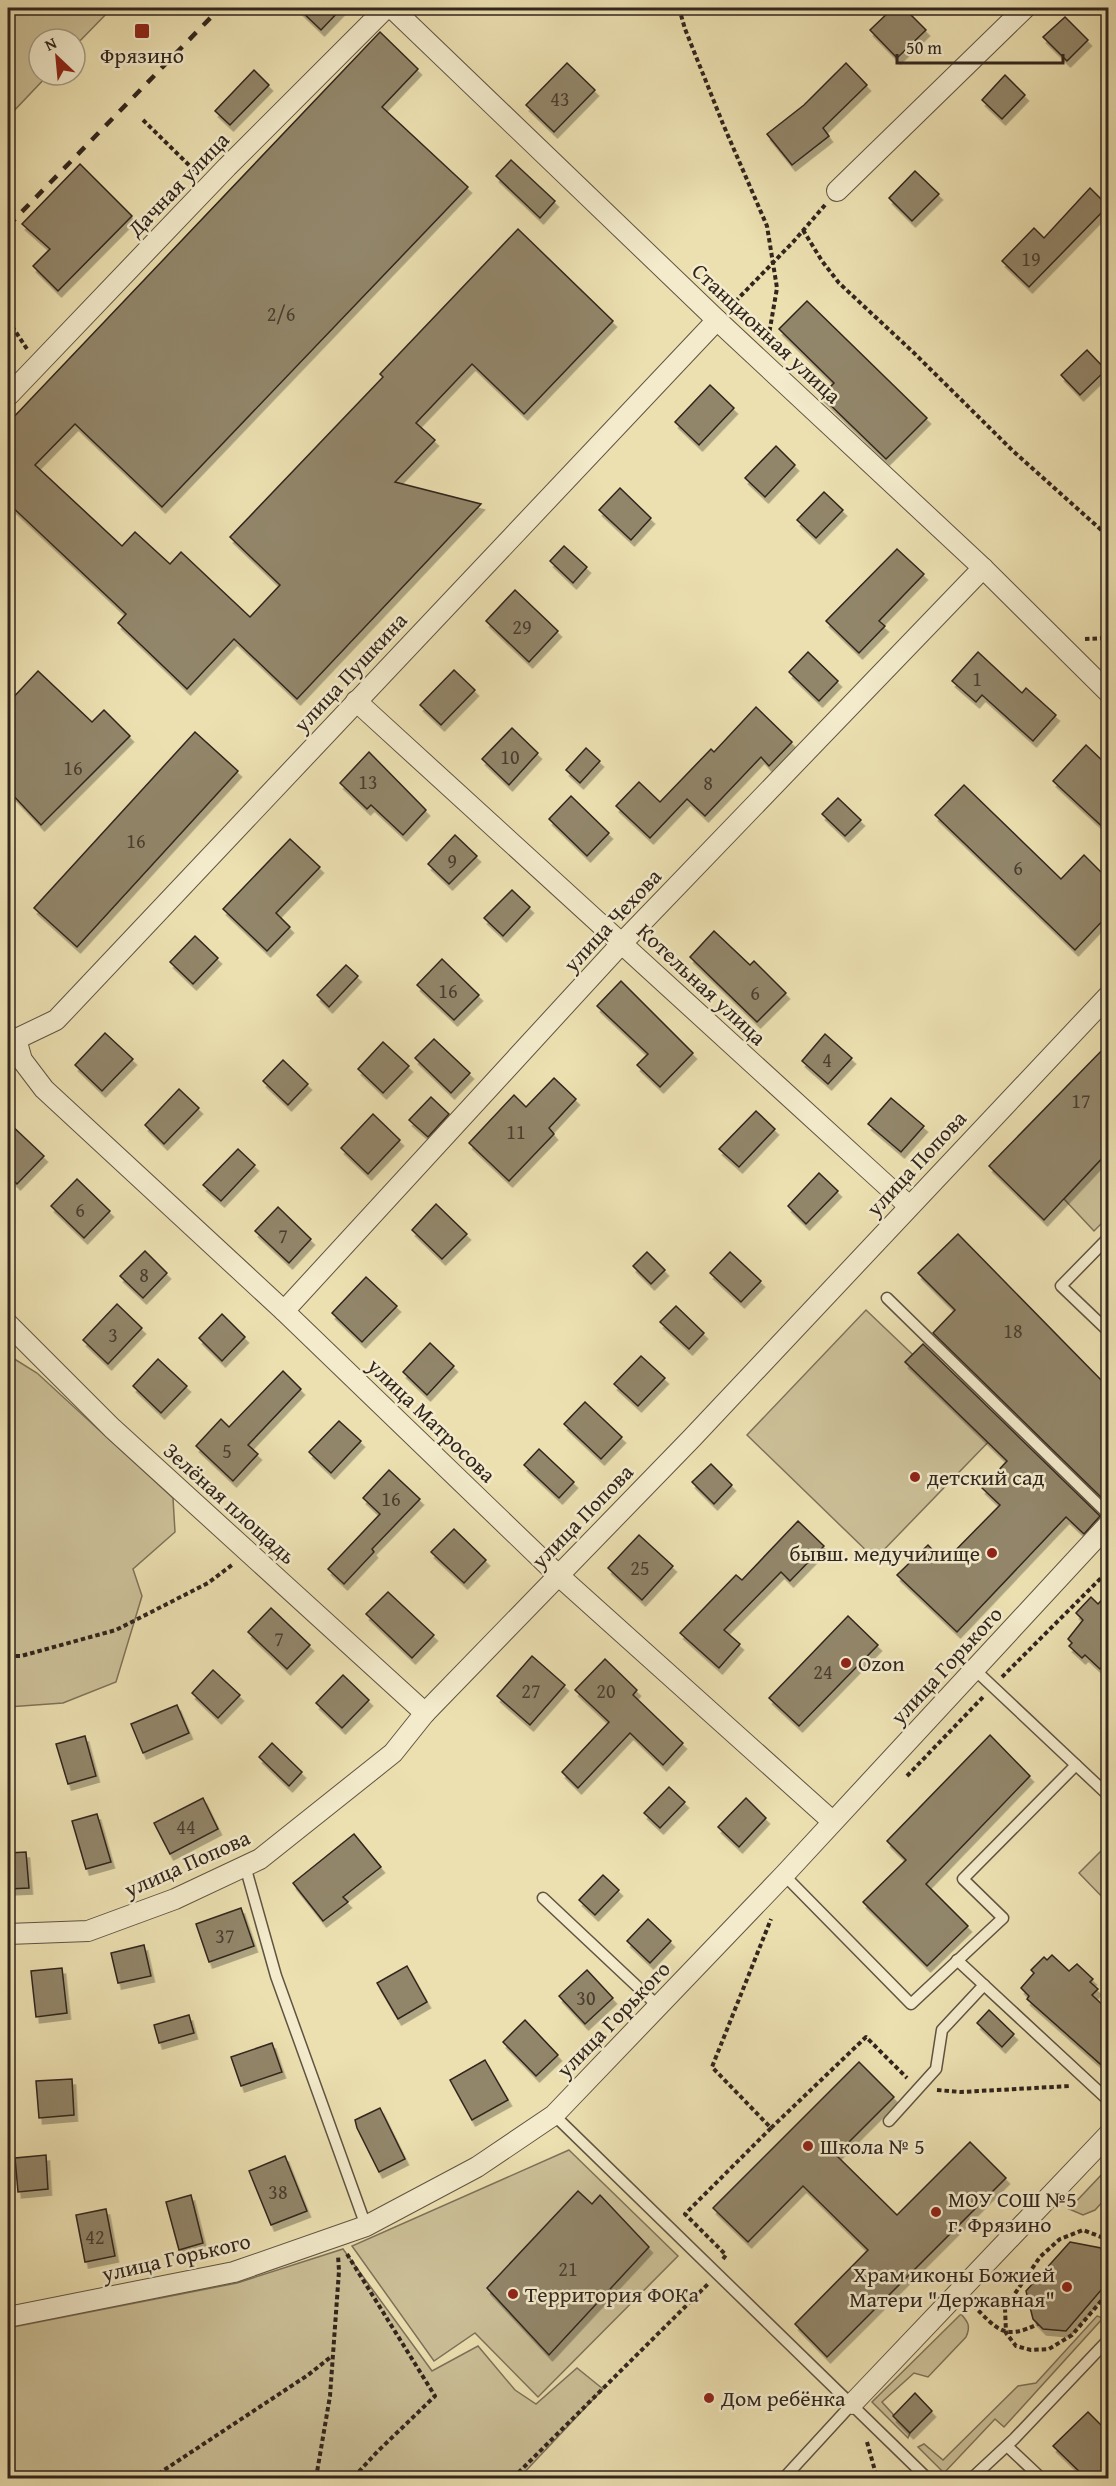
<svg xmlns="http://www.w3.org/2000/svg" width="1116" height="2486" font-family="'Gentium Book Plus',serif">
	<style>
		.green { fill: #ccc098; stroke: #7e725a; stroke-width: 1.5 }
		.building { fill: #92866a; stroke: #31251d; stroke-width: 1.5; filter: url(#shadow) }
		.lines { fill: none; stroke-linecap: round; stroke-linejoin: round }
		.service-casing { stroke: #605442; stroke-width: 13 }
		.minor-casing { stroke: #605442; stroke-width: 22 }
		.path { stroke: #31251d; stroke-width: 4; stroke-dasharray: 4.5 3; stroke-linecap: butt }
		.service { stroke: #f3ebcc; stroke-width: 10 }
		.minor { stroke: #f3ebcc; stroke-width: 20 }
		.rail { stroke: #31251d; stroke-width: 4.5; stroke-dasharray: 10 10; stroke-linecap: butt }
		.poi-dot { fill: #8f2418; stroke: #f3ebcc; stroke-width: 2 }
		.labels { text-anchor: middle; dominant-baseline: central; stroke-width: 5; stroke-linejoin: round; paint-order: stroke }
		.number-label { font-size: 20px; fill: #493d30 }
		.poi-label { font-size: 22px; fill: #31251d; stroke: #f3ebcc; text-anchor: start }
		.street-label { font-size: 22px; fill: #31251d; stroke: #f3ebcc }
	</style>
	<defs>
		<filter id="shadow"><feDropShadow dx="3.5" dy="6" stdDeviation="0" flood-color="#0004"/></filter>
	</defs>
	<rect width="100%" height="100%" fill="#ece0b1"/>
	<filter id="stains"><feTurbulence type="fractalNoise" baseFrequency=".00333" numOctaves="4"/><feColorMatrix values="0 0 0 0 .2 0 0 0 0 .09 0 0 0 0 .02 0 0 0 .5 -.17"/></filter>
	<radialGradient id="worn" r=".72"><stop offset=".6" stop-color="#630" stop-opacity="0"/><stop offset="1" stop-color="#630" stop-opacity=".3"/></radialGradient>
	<g class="green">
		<path d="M8 8H112L75 46V39H39V75H48L8 117Z"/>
		<path d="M1108 1152V1217L1094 1231 1064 1199Z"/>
		<path d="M866 1310 996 1434 875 1559 747 1435Z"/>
		<path d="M8 1355 37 1373 173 1498 175 1532 133 1569 142 1596 116 1682 63 1703 8 1707Z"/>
		<path d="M1108 1844V1903L1079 1873Z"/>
		<path d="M569 2150 678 2256 538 2397 475 2333 434 2361 352 2246Z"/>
		<path d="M1105 2171 1108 2175V2196L1095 2210 1083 2215 1069 2209Z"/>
		<path d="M343 2249 432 2371 478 2346 515 2390 536 2404 577 2368 603 2389 519 2478H8V2328L237 2283Z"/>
		<path d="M961 2314C968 2322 971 2326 966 2337L928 2377 914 2373 882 2402 910 2433 908 2438 872 2402Z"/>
		<path d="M1097 2316 1103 2318 1004 2427 995 2419 944 2473 918 2447 924 2444 943 2460 1018 2386 1036 2383Z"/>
	</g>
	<g class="building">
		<path d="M298 8H342L321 30Z"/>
		<path d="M893 8H904L926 30 897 58 870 30Z"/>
		<path d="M1065 17 1088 40 1067 61 1043 37Z"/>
		<path d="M380 32 418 69 382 107 468 187 162 507 75 424 35 465 122 546 135 532 170 564 181 552 250 617 280 585 230 537 383 377 380 374 518 229 613 321 524 414 472 364 416 423 435 440 395 482 481 504 297 699 234 639 187 689 118 623 126 614 8 503V423Z"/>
		<path d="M567 63 595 90 554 132 526 105Z"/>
		<path d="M846 63 867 85 823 128 829 136 792 165 767 134 804 105Z"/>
		<path d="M254 70 269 85 230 125 215 111Z"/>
		<path d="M1005 75 1025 95 1002 119 982 100Z"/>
		<path d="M511 160 555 201 540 218 496 176Z"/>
		<path d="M80 164 132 216 58 291 33 266 50 249 22 224Z"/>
		<path d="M915 171 939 194 912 221 889 198Z"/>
		<path d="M1090 188 1108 206 1029 287 1002 261 1034 228 1044 238Z"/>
		<path d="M807 301 927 418 886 459 821 396 834 383 779 329Z"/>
		<path d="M1087 350 1106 370 1080 395 1061 375Z"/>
		<path d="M710 385 734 408 699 445 675 422Z"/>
		<path d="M776 446 795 465 765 497 745 478Z"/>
		<path d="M620 488 651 518 631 540 599 510Z"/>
		<path d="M824 492 843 510 816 538 797 520Z"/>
		<path d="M564 546 587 567 573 583 550 561Z"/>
		<path d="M897 549 924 574 879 621 885 626 859 653 826 621Z"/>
		<path d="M515 590 558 631 529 662 486 621Z"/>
		<path d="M808 652 838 681 819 701 789 672Z"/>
		<path d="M978 652 1022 693 1026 688 1056 715 1033 741 982 695 976 702 952 681Z"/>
		<path d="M454 670 475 690 441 725 420 705Z"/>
		<path d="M38 671 92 722 104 710 130 736 41 825 8 790V703Z"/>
		<path d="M756 707 792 742 769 766 761 757 705 816 687 799 650 838 616 806 639 782 660 802 711 749 714 752Z"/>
		<path d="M512 728 538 753 509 785 482 759Z"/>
		<path d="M195 732 238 771 77 947 34 908Z"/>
		<path d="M1086 745 1108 766V832L1053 781Z"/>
		<path d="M586 748 600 761 580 783 566 770Z"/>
		<path d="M369 752 426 810 403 835 371 805 367 809 340 783Z"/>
		<path d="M964 785 1061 879 1084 855 1108 879V915L1075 950 935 815Z"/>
		<path d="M571 796 609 833 587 856 549 819Z"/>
		<path d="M838 798 861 820 845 836 822 814Z"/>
		<path d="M455 835 477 856 449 884 428 864Z"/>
		<path d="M290 839 320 867 276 913 290 927 267 951 223 909Z"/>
		<path d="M512 890 530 907 503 936 484 918Z"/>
		<path d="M714 931 750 965 754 961 786 993 757 1022 690 957Z"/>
		<path d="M195 936 218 958 193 984 170 962Z"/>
		<path d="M442 959 479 995 454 1020 417 985Z"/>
		<path d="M346 965 358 976 329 1007 317 995Z"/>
		<path d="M621 981 693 1053 660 1087 637 1065 648 1054 597 1006Z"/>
		<path d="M105 1033 133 1059 102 1091 75 1065Z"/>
		<path d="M825 1034 852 1058 828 1084 802 1061Z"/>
		<path d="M434 1039 470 1073 451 1093 415 1058Z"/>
		<path d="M383 1042 409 1066 383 1093 358 1069Z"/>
		<path d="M1108 1044V1152L1044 1220 989 1166Z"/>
		<path d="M283 1060 308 1084 288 1105 263 1081Z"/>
		<path d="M554 1078 576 1099 549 1128 554 1134 509 1181 469 1143 514 1095 526 1107Z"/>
		<path d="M179 1089 199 1108 164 1144 145 1125Z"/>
		<path d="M431 1097 449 1114 428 1137 409 1120Z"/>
		<path d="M891 1098 924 1126 901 1152 868 1124Z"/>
		<path d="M756 1111 775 1129 739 1167 719 1149Z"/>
		<path d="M373 1114 400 1140 368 1174 341 1148Z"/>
		<path d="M8 1122 44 1156 17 1184 8 1175Z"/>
		<path d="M238 1149 255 1165 221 1201 203 1185Z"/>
		<path d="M819 1173 838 1191 806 1224 788 1206Z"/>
		<path d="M77 1179 110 1211 84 1238 51 1206Z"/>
		<path d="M436 1204 467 1234 442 1259 412 1230Z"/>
		<path d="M278 1207 311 1239 289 1263 255 1231Z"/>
		<path d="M958 1234 1108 1387V1504L933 1333 955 1310 918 1273Z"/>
		<path d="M145 1251 167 1273 143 1298 120 1276Z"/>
		<path d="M647 1252 665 1270 651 1284 633 1266Z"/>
		<path d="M730 1252 761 1281 741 1302 710 1273Z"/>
		<path d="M366 1277 397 1306 362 1342 332 1313Z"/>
		<path d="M117 1304 142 1328 108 1364 83 1340Z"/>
		<path d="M676 1306 704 1333 689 1349 660 1322Z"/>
		<path d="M222 1314 245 1337 222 1361 199 1338Z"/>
		<path d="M430 1343 454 1366 427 1395 403 1372Z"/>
		<path d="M923 1344 1100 1516 1084 1534 1066 1517 957 1632 897 1575 928 1545 944 1562 1000 1505 982 1488 1007 1461 905 1362Z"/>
		<path d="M641 1356 665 1378 638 1406 614 1384Z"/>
		<path d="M158 1359 187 1386 161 1413 133 1386Z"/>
		<path d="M283 1371 301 1389 248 1445 258 1454 233 1481 196 1446 221 1419 229 1427Z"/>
		<path d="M585 1402 622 1437 601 1459 564 1424Z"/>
		<path d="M339 1421 361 1441 331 1473 309 1452Z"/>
		<path d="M539 1449 574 1482 559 1498 524 1465Z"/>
		<path d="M711 1464 732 1485 714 1504 692 1482Z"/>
		<path d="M389 1470 420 1499 372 1549 374 1552 344 1584 328 1569 380 1514 363 1498Z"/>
		<path d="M798 1521 824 1546 790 1581 781 1572 724 1630 740 1644 719 1668 680 1633 736 1575 742 1580Z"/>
		<path d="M454 1529 486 1560 464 1583 431 1552Z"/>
		<path d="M639 1535 673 1566 642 1600 608 1568Z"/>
		<path d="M388 1592 434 1635 412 1658 366 1614Z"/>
		<path d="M1108 1593V1660L1100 1669 1085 1655 1082 1658 1069 1646 1072 1643 1068 1639 1083 1620 1076 1613 1091 1597 1098 1604Z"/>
		<path d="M271 1608 310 1645 287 1669 248 1632Z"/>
		<path d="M848 1616 878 1645 799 1726 769 1698Z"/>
		<path d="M532 1656 565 1685 530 1725 497 1696Z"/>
		<path d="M605 1659 637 1690 633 1695 683 1743 663 1765 630 1733 578 1788 562 1772 609 1722 575 1690Z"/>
		<path d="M213 1670 240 1695 218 1718 192 1693Z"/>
		<path d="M343 1675 369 1700 342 1728 316 1703Z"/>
		<path d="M177 1705 189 1733 143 1753 131 1724Z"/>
		<path d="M990 1735 1030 1776 926 1884 968 1926 927 1966 863 1902 906 1860 887 1841Z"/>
		<path d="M85 1736 96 1776 68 1784 56 1744Z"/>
		<path d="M272 1743 302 1772 289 1786 259 1757Z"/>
		<path d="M669 1787 685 1802 660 1828 644 1813Z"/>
		<path d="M203 1798 218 1829 170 1854 154 1823Z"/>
		<path d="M746 1798 766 1818 739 1847 718 1827Z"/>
		<path d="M97 1814 111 1862 86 1869 72 1821Z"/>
		<path d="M354 1834 381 1867 343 1897 348 1902 323 1921 293 1883Z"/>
		<path d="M26 1852 29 1888 8 1889V1853Z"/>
		<path d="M603 1875 619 1890 595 1915 579 1900Z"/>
		<path d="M241 1908 254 1946 209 1962 196 1924Z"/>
		<path d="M648 1919 671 1941 650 1963 627 1941Z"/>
		<path d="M144 1945 151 1976 118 1983 111 1953Z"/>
		<path d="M1052 1955 1069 1971 1077 1964 1093 1979 1090 1982 1098 1989 1092 1995 1108 2010V2071L1027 1999 1029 1996 1021 1988 1034 1973 1031 1970 1044 1957 1047 1960Z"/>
		<path d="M407 1966 427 2002 398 2019 377 1983Z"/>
		<path d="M62 1968 67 2013 36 2017 31 1971Z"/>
		<path d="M587 1970 613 1998 585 2024 559 1996Z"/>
		<path d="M989 2010 1014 2034 1002 2047 977 2023Z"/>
		<path d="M189 2015 194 2033 159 2043 154 2025Z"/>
		<path d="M525 2020 558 2055 536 2076 503 2042Z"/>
		<path d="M272 2043 282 2072 241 2086 231 2057Z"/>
		<path d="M485 2060 508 2100 472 2120 450 2080Z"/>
		<path d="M859 2062 894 2097 836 2155 897 2215 970 2142 1006 2178 827 2357 795 2324 868 2250 803 2186 748 2242 713 2208Z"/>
		<path d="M72 2079 74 2115 39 2118 36 2081Z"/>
		<path d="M380 2108 405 2159 379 2172 357 2128 355 2120Z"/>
		<path d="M46 2155 48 2189 18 2192 15 2158Z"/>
		<path d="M285 2156 307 2211 271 2225 249 2171Z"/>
		<path d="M578 2191 592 2204 600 2195 649 2247 549 2355 487 2288Z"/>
		<path d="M191 2195 203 2243 179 2250 166 2202Z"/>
		<path d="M106 2209 115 2256 85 2262 76 2215Z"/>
		<path d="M1070 2242 1101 2248 1108 2272V2282L1066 2331 1043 2329 1033 2319 1026 2291Z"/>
		<path d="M915 2393 932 2411 910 2433 893 2416Z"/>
		<path d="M1088 2412 1108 2432V2478H1086L1053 2446Z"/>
	</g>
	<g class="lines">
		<defs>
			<g id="service">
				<path d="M1108 1238 1061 1286 1108 1331"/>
				<path d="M887 1298 1108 1514"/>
				<path d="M1076 1765 1108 1795"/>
				<path d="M245 1866 276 1976 366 2226"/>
				<path d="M784 1875 911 2004 1003 1918 963 1879 1076 1765 974 1669"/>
				<path d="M543 1898 658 2006"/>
				<path d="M957 1960 1108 2100"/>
				<path d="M554 2115 927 2478"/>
				<path d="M889 2121 936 2069 942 2030 984 1985"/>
				<path d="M1007 2446 1041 2478"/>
				<path d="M784 2478 852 2404"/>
				<path d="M972 2478 1014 2439 1108 2340"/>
			</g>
			<g id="minor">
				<path d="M392 8 717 320 983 568 1108 692"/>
				<path d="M837 191 1025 8"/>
				<path d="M8 396 227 167 386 8"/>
				<path d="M356 701 909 1206"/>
				<path d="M16 1039 22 1060 44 1089 284 1311 558 1575 832 1821"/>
				<path d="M8 1043 56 1020 717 320"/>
				<path d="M284 1311 622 943 983 568"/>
				<path d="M8 1324 112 1428 425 1713"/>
				<path d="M8 1934 88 1931 175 1899 260 1859 393 1753 425 1713 692 1438 1108 996"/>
				<path d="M8 2317 234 2272 366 2226 477 2167 554 2115 784 1875 1108 1525"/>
				<path d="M852 2404 1108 2135"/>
			</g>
		</defs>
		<use href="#service" class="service-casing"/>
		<use href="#minor" class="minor-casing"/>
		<g class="path">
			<path d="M679 8 685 29 723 124 767 226 777 288 768 340"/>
			<path d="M143 120 196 172"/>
			<path d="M803 230 822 261 839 283 913 352 1012 450 1108 536"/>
			<path d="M730 307 794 241 825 205"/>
			<path d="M8 320 27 349"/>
			<path d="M1085 639 1108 638"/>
			<path d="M8 1656H21L116 1630 208 1583 232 1565"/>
			<path d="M1002 1677 1108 1571"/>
			<path d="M907 1776 983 1697"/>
			<path d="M937 2090 961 2092 1071 2086"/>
			<path d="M771 2128 866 2037 907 2078"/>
			<path d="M1108 2243 1104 2238 1083 2230 1060 2239 1040 2257 1005 2308 1006 2333 1016 2346 1031 2350 1049 2349 1072 2335 1108 2293"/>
			<path d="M347 2254 435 2396 378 2451 353 2478"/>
			<path d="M723 2259 726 2255 685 2214 771 2128 712 2067 771 1919"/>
			<path d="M973 2305C997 2329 1004 2341 1038 2324"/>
			<path d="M867 2442 877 2478"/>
			<path d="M152 2478 308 2375 332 2356"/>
			<path d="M316 2478 330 2396 339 2271 338 2255"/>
			<path d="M513 2478 708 2284"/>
		</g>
		<use href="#service" class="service"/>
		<use href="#minor" class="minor"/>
		<path class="rail" d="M8 226 220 8"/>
	</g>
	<g class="poi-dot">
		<rect x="134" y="23" width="16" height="16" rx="3"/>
		<circle cx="915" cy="1477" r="6"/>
		<circle cx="992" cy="1553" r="6"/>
		<circle cx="846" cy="1663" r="6"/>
		<circle cx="808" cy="2146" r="6"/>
		<circle cx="936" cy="2212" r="6"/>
		<circle cx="1067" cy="2287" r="6"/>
		<circle cx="513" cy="2294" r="6"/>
		<circle cx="709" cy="2398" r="6"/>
	</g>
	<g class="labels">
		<g class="number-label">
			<text x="560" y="98">43</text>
			<text x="1031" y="258">19</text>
			<text x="281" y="313">2/6</text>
			<text x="522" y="626">29</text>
			<text x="977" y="678">1</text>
			<text x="510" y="756">10</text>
			<text x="73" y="767">16</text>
			<text x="368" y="781">13</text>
			<text x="708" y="782">8</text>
			<text x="136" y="840">16</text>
			<text x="452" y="860">9</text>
			<text x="1018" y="867">6</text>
			<text x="448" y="990">16</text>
			<text x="755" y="992">6</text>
			<text x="827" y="1059">4</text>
			<text x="1081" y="1100">17</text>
			<text x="516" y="1131">11</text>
			<text x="80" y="1209">6</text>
			<text x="283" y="1235">7</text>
			<text x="144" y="1274">8</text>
			<text x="1013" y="1330">18</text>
			<text x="113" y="1334">3</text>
			<text x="227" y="1450">5</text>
			<text x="391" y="1498">16</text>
			<text x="640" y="1567">25</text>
			<text x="279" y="1638">7</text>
			<text x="823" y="1671">24</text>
			<text x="531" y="1690">27</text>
			<text x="606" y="1690">20</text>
			<text x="186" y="1826">44</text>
			<text x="225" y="1935">37</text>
			<text x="586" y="1997">30</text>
			<text x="278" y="2191">38</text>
			<text x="95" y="2236">42</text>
			<text x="568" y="2268">21</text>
		</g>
		<g class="poi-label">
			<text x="142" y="55" text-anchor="middle">Фрязино</text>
			<text x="927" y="1477">детский сад</text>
			<text x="980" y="1553" text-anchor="end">бывш. медучилище</text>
			<text x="858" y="1663">Ozon</text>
			<text x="820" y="2146">Школа № 5</text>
			<text x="948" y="2199">МОУ СОШ №5<tspan x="948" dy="25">г. Фрязино</tspan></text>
			<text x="1055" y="2274" text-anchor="end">Храм иконы Божией<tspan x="1055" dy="25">Матери "Державная"</tspan></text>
			<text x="525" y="2294">Территория ФОКа</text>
			<text x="721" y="2398">Дом ребёнка</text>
		</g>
		<g class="street-label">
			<text transform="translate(178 184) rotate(-46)">Дачная улица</text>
			<text transform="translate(767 333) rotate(43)">Станционная улица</text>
			<text transform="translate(350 672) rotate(-47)">улица Пушкина</text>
			<text transform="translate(612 920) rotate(-47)">улица Чехова</text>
			<text transform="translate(702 984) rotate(43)">Котельная улица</text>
			<text transform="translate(916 1163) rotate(-47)">улица Попова</text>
			<text transform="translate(432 1420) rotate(44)">улица Матросова</text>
			<text transform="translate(230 1503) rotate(42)">Зелёная площадь</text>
			<text transform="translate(582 1516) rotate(-46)">улица Попова</text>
			<text transform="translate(946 1665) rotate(-47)">улица Горького</text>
			<text transform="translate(187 1863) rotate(-24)">улица Попова</text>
			<text transform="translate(613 2019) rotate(-46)">улица Горького</text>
			<text transform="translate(176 2257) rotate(-13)">улица Горького</text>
		</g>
	</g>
	<rect width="1116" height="2486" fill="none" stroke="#ece0b1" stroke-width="30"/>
	<rect x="9" y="9" width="1098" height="2468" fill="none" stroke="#31251d" stroke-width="3"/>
	<rect x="15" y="15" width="1086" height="2456" fill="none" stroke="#31251d" stroke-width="1.5"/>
	<g transform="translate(57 57) rotate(334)"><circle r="28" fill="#f3ebcc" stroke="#a59c86" stroke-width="1.5"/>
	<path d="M0-4.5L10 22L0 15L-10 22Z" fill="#8f2418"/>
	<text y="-9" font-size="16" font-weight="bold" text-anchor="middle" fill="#31251d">N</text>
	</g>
	<path d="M897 54v9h166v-9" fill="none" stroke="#31251d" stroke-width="3"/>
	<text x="906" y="54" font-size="18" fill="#31251d" stroke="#f3ebcc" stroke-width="4.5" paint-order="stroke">50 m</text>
	<rect width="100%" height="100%" filter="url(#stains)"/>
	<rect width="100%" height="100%" fill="url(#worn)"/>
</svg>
